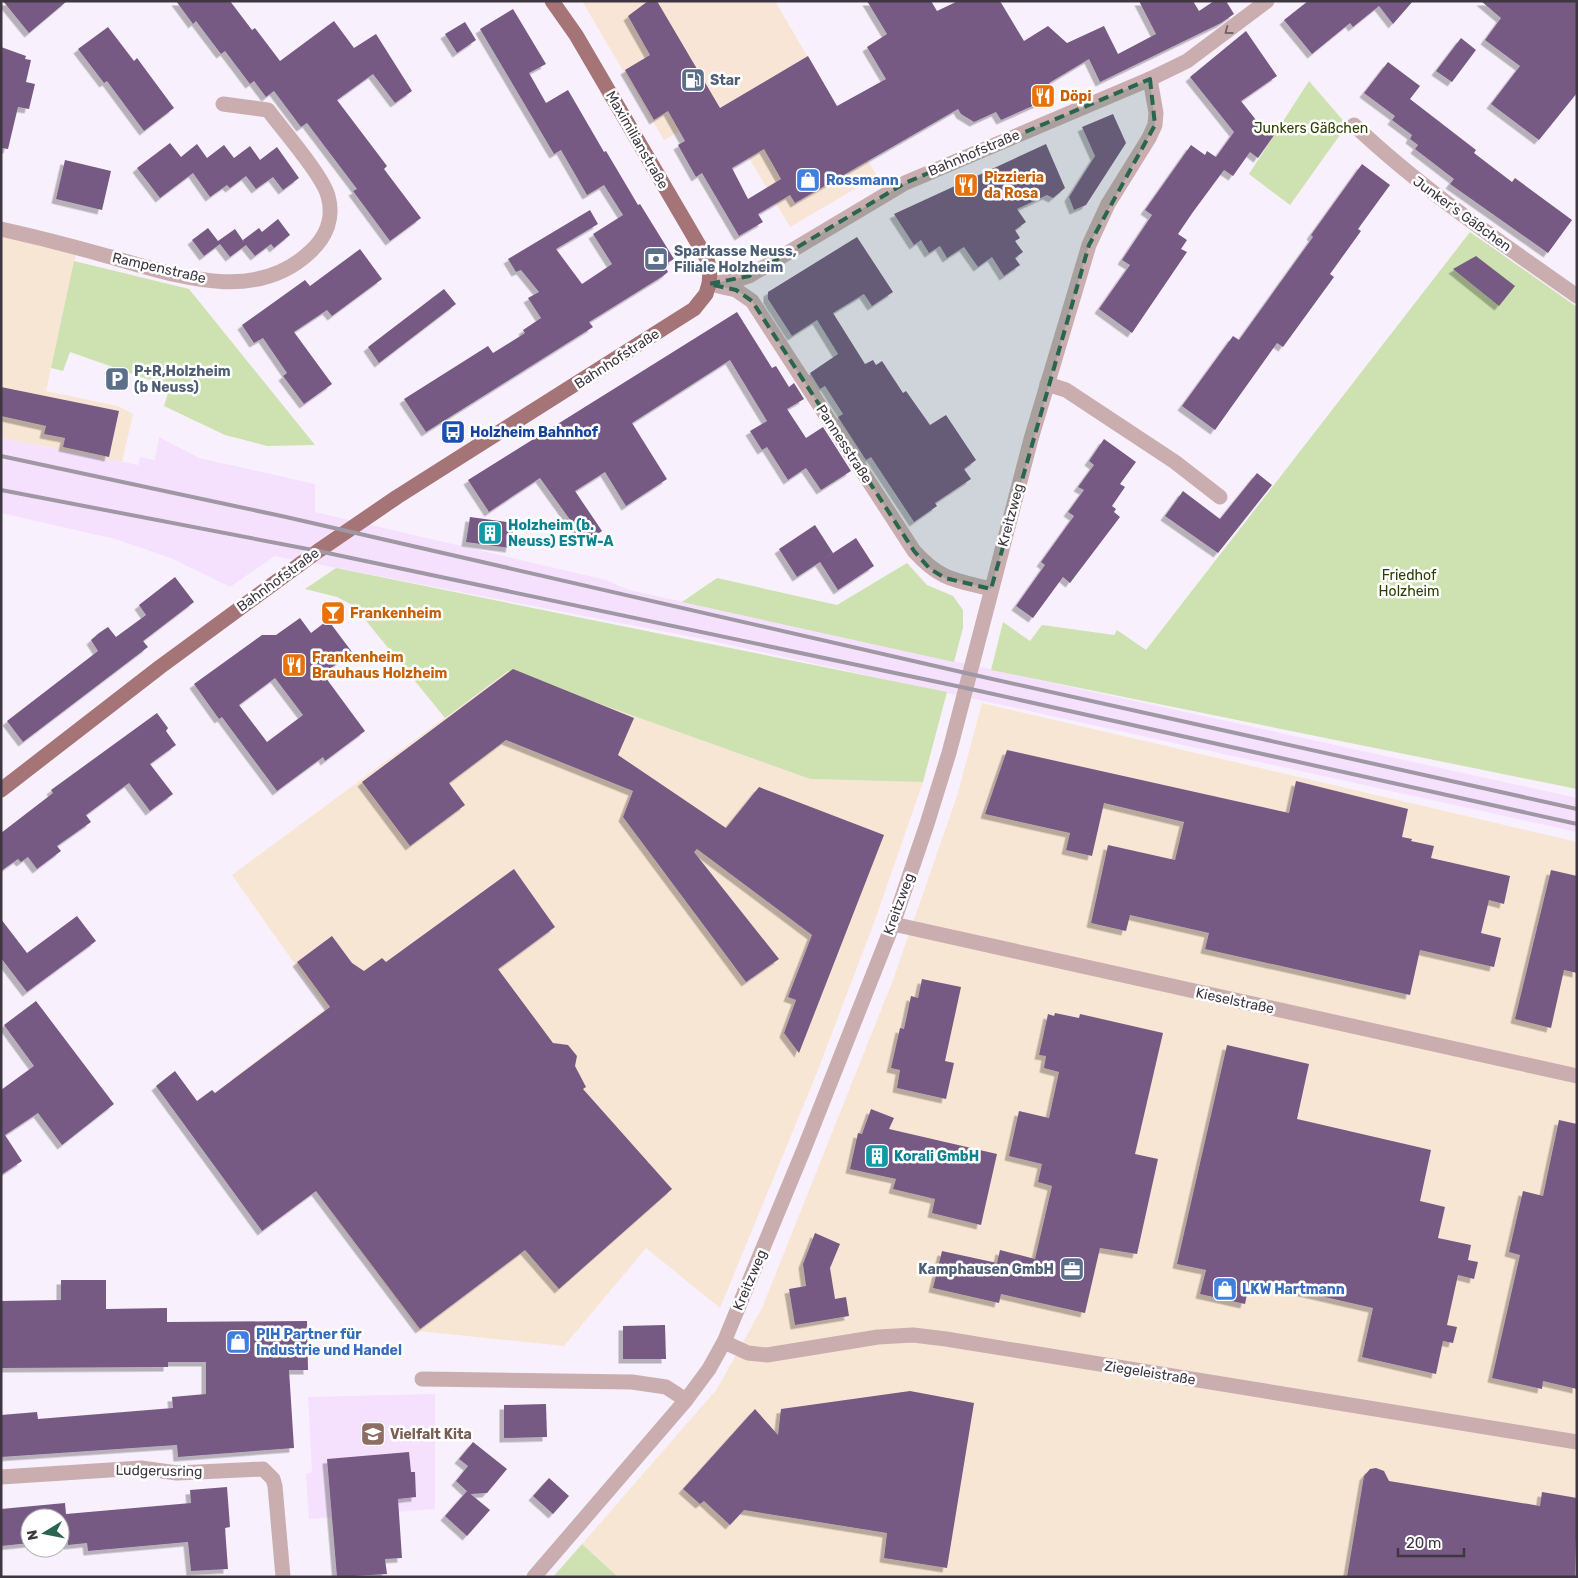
<svg xmlns="http://www.w3.org/2000/svg" width="1578" height="1578" font-family="Rubik,sans-serif">
	<style>
		.commercial { fill: #f9e5d6 }
		.industrial { fill: #f8e6d5 }
		.built { fill: #f5e1fe }
		.green { fill: #cde2b0 }
		.building { fill: #765a83; fill-rule: evenodd; filter: url(#shadow) }
		.lines { fill: none; stroke-linecap: round; stroke-linejoin: round }
		.minor { stroke: #caaeaf; stroke-width: 15 }
		.major { stroke: #a57476; stroke-width: 15 }
		.rail { stroke: #9f97a3; stroke-width: 4 }
		.oneway { stroke: #76666d }
		.marked { fill: #2a654f; fill-opacity: 0.2; stroke: #2a654f; stroke-width: 4; stroke-dasharray: 10 6; stroke-linejoin: round }
		.labels { text-anchor: middle; dominant-baseline: central; stroke-width: 5; stroke-linejoin: round; paint-order: stroke }
		.service-label { font-size: 14px; font-weight: bold; fill: #4e5e75; stroke: #fff; text-anchor: start }
		.food-label { font-size: 14px; font-weight: bold; fill: #c56008; stroke: #fff; text-anchor: start }
		.park-label { font-size: 14px; fill: #2c3e05; stroke: #fff }
		.street-label { font-size: 14px; fill: #3e3641; stroke: #fff }
		.shop-label { font-size: 14px; font-weight: bold; fill: #366cbe; stroke: #fff; text-anchor: start }
		.transit-label { font-size: 14px; font-weight: bold; fill: #164399; stroke: #fff; text-anchor: start }
		.culture-label { font-size: 14px; font-weight: bold; fill: #0d838f; stroke: #fff; text-anchor: start }
		.education-label { font-size: 14px; font-weight: bold; fill: #785e54; stroke: #fff; text-anchor: start }
	</style>
	<defs>
		<filter id="shadow"><feDropShadow dx="-4.5" dy="4.5" stdDeviation="0" flood-color="#0004"/></filter>
	</defs>
	<rect width="100%" height="100%" fill="#f8f0fc"/>
	<path class="commercial" d="M582 1H775L877 176 790 227 720 109 664 140Z"/>
	<g class="industrial">
		<path d="M1 231 77 249 46 391 118 406 133 414 122 462 1 438Z"/>
		<path d="M508 671 810 779 923 782 874 923 816 1075 720 1308 646 1248 564 1346 419 1331 232 1079 326 1008 232 875Z"/>
		<path d="M982 703 1577 842V1577H618L582 1544 717 1389 762 1308 893 980 957 796Z"/>
	</g>
	<g class="built">
		<path d="M159 437 199 458 315 484V512L606 580 629 590 1577 798V832L703 639 275 556 230 587 171 558 115 539 1 513V438L138 465 140 457 155 460Z"/>
		<path d="M435 1394V1509L309 1519 306 1474 312 1472 308 1397Z"/>
	</g>
	<g class="green">
		<path d="M1309 81 1347 125 1290 205 1249 174Z"/>
		<path d="M1470 232 1577 307V789L991 670 1003 622 1030 641 1042 625 1114 635 1117 630 1146 650Z"/>
		<path d="M74 261 189 289 315 445 267 446 225 435 164 406 170 387 70 352 63 371 51 368Z"/>
		<path d="M907 563 927 585 953 596 963 610V628L954 662 682 602 717 578 837 605Z"/>
		<path d="M336 568 947 692 923 782 810 779 508 671 445 718 354 606 337 597 305 589Z"/>
		<path d="M582 1544 618 1577H553Z"/>
	</g>
	<g class="building">
		<path d="M3 1H67L29 33Z"/>
		<path d="M176 1H230L252 30 255 28 280 61 334 21 354 48 376 34 412 91 395 103 373 74 337 100 387 166 384 169 421 218 390 241 353 191 357 189 307 123 301 127 274 91 266 97 254 81 250 84 225 51 221 54 196 21 193 24Z"/>
		<path d="M648 1H657L720 108 808 56 837 106 886 79 867 47 887 34 867 1H931L937 11 958 1H1000L1024 41 1048 26 1067 43 1104 26 1118 54 1156 34 1139 1H1193L1199 11 1214 1H1226L1234 14 1221 23 1100 82 1089 59 1049 83 1055 96 1001 120 996 112 974 122 961 114 958 109 795 203 790 195 758 214 763 222 739 236 702 173 696 177 678 145 685 141 668 111 654 120 625 70 650 55 628 16ZM764 149 781 179 748 199 732 168Z"/>
		<path d="M1308 1H1413L1393 24 1379 6 1353 27 1350 23 1312 54 1284 20Z"/>
		<path d="M1481 1H1577V93L1539 140 1491 104 1520 66 1485 40 1501 18Z"/>
		<path d="M513 9 546 64 529 73 546 103 568 90 604 152 606 151 638 205 640 204 674 259 664 265 668 272 663 276 589 322 593 327 426 432 404 399 488 346 493 353 525 333 523 330 541 318 528 298 539 292 521 270 516 272 508 259 590 210 598 224 556 249 582 284 612 264 593 234 623 215 604 185 587 195 561 150 554 154 480 29Z"/>
		<path d="M465 22 476 40 457 53 445 34Z"/>
		<path d="M108 27 134 61 137 58 174 108 144 131 107 81 104 83 78 49Z"/>
		<path d="M1246 31 1277 76 1241 101 1256 120 1275 134 1258 158 1250 152 1233 176 1224 170 1193 212 1178 234 1187 240 1181 249 1187 252 1132 333 1099 309 1130 265 1122 260 1152 215 1145 210 1191 145 1205 155 1207 151 1216 157 1234 132 1190 77Z"/>
		<path d="M1461 38 1476 50 1452 82 1436 71Z"/>
		<path d="M1 47 26 56 25 59 31 60 26 82 35 84 29 109 18 107 8 149 1 148Z"/>
		<path d="M1388 62 1420 86 1410 99 1476 150 1474 153 1512 182 1515 178 1572 220 1548 253 1450 184 1454 179 1415 149 1418 145 1410 139 1412 135 1392 120 1395 116 1364 93Z"/>
		<path d="M1113 114 1126 143 1086 205 1074 210 1069 197 1095 156 1082 127Z"/>
		<path d="M170 143 181 157 197 144 207 158 224 145 234 158 250 146 260 160 277 147 299 178 283 190 273 177 256 189 246 176 230 188 227 185 210 197 193 173 160 198 137 168Z"/>
		<path d="M1046 144 1065 188 1053 198 1047 195 1017 209 1026 222 1015 230 1020 238 1015 241 1023 252 1015 258 1020 265 1004 276 992 257 978 267 964 247 947 258 940 246 929 253 921 240 914 245 894 214Z"/>
		<path d="M65 160 111 171 102 210 56 199Z"/>
		<path d="M1362 164 1390 185 1358 229 1361 231 1330 274 1334 277 1283 347 1277 343 1215 430 1182 406 1233 336 1239 340 1313 237 1311 235Z"/>
		<path d="M278 219 290 235 274 248 271 244 255 256 246 245 230 257 220 244 204 256 192 240 208 228 218 241 235 229 244 242 243 240 259 228 262 232Z"/>
		<path d="M857 237 893 292 872 306 864 294 833 313 865 364 873 360 876 365 882 361 903 393 906 391 930 425 946 415 976 460 964 469 971 479 935 503 937 506 914 522 871 457 866 460 838 417 843 414 825 386 820 389 810 373 838 354 817 320 792 336 768 299V292Z"/>
		<path d="M360 249 382 279 332 316 327 310 294 332 332 384 304 404 283 376 287 373 263 338 254 343 242 325 305 280 310 286Z"/>
		<path d="M1476 256 1515 286 1499 306 1453 269Z"/>
		<path d="M444 289 456 304 379 363 368 347Z"/>
		<path d="M737 312 772 368 776 366 789 387 794 383 804 399 787 409 806 438 823 427 851 471 821 490 806 468 788 480 767 447 762 450 750 431 767 421 730 360 632 423 667 479 626 506 605 472 575 491 602 531 586 542 540 478 489 512 468 480Z"/>
		<path d="M1 387 119 411 109 457 63 447 65 438 44 434 46 426 1 416Z"/>
		<path d="M1104 439 1136 462 1120 484 1125 487 1112 506 1116 509 1114 512 1120 517 1070 583 1063 577 1033 618 1016 606 1045 565 1041 562 1074 516 1068 512 1084 490 1078 487 1094 465 1089 461Z"/>
		<path d="M1257 473 1272 485 1218 553 1165 516 1183 491 1220 519Z"/>
		<path d="M470 517 514 523 510 548 466 542Z"/>
		<path d="M815 525 833 553 821 561 856 538 874 566 838 590 820 562 797 577 779 549Z"/>
		<path d="M175 577 194 602 143 641 148 647 23 742 7 721 98 651 91 640 99 633 108 627 116 637 146 615 139 605Z"/>
		<path d="M300 618 311 633 328 620 352 652 323 674 365 731 325 761 323 757 277 791 222 717 219 719 194 684 262 635H276ZM275 678 303 715 267 742 239 705Z"/>
		<path d="M513 669 634 718 618 755 726 828 759 787 884 835 799 1053 784 1033 796 1000 788 997 812 935 697 849 694 852 779 959 746 982 623 817 633 791 506 740 449 783 465 805 410 846 362 782Z"/>
		<path d="M157 713 168 728 166 731 176 745 150 764 173 794 150 811 129 783 86 815 91 822 57 846 61 851 37 869 28 857 21 862 18 859 1 871V833L53 793 51 790Z"/>
		<path d="M1007 750 1289 813 1296 781 1408 809 1402 837 1412 839 1411 841 1434 846 1431 858 1510 876 1504 904 1489 900 1481 933 1501 938 1494 967 1420 950 1410 995 1205 949 1209 933 1130 915 1126 931 1091 923 1108 845 1175 860 1184 822 1104 803 1092 856 1066 850 1070 833 985 814Z"/>
		<path d="M514 869 555 927 498 969 553 1043 568 1045 577 1056 575 1066 586 1087 583 1089 672 1189 559 1289 525 1250 420 1329 316 1191 262 1231 156 1086 175 1071 197 1101 212 1090 215 1093 330 1007 297 962 332 936 352 963 364 971 382 958 386 962Z"/>
		<path d="M1551 870 1577 876V973L1564 970 1551 1028 1515 1019Z"/>
		<path d="M77 916 96 941 27 992 1 958V919L27 953Z"/>
		<path d="M922 979 961 987 945 1061 954 1063 946 1099 897 1088 900 1070 891 1068 900 1028 904 1029 911 996 918 998Z"/>
		<path d="M36 1001 114 1104 62 1145 38 1113 5 1135 22 1161 1 1175V1090L34 1066 4 1025Z"/>
		<path d="M1055 1013 1079 1018 1080 1014 1163 1033 1135 1154 1158 1159 1137 1254 1100 1248 1085 1313 1001 1294 999 1303 933 1288 942 1251 997 1263 1000 1250 1035 1259 1052 1186 1038 1182 1042 1164 1009 1156 1019 1111 1049 1118 1059 1072 1044 1068 1046 1056 1039 1055 1048 1014 1054 1016Z"/>
		<path d="M1227 1045 1309 1064 1297 1119 1431 1150 1420 1201 1445 1207 1438 1238 1471 1245 1468 1260 1478 1262 1474 1279 1458 1275 1447 1325 1457 1327 1453 1343 1443 1341 1436 1374 1362 1357 1373 1308 1250 1280 1245 1304 1200 1294 1206 1270 1177 1264Z"/>
		<path d="M871 1109 894 1118 889 1129 997 1154 981 1225 932 1213 935 1199 893 1189 896 1179 850 1169 858 1133 862 1134Z"/>
		<path d="M1559 1120 1577 1124V1389L1543 1381 1542 1389 1492 1378 1520 1255 1509 1252 1523 1191 1543 1196Z"/>
		<path d="M815 1233 840 1244 830 1268 835 1299 846 1297 849 1316 795 1325 789 1289 806 1286 803 1264Z"/>
		<path d="M61 1280H106V1309L167 1308V1322L307 1321 308 1370H289L294 1448 178 1457 177 1445 1 1457V1415L37 1412 38 1419 173 1408 172 1397 206 1394V1362H168V1367L1 1368V1301L61 1300Z"/>
		<path d="M665 1325 666 1359H623V1326Z"/>
		<path d="M910 1391 974 1403 947 1568 884 1558 887 1533 744 1510 730 1525 704 1501 700 1504 683 1489 755 1409 778 1435 781 1409Z"/>
		<path d="M546 1404 547 1437 504 1438V1405Z"/>
		<path d="M473 1442 507 1469 487 1493 470 1494 456 1481 468 1466 459 1459Z"/>
		<path d="M409 1452 411 1472H415L416 1497 398 1499 402 1558 385 1559 387 1574 337 1577 327 1459Z"/>
		<path d="M1376 1468 1384 1471 1389 1481 1540 1506 1542 1492 1577 1498 1575 1577H1347L1364 1476 1370 1469Z"/>
		<path d="M549 1478 569 1496 553 1514 533 1496Z"/>
		<path d="M227 1487 230 1527 225 1528 228 1569 191 1571 188 1542 88 1551 87 1543 68 1545V1540L60 1541V1518H30V1543L1 1546V1509L65 1503 66 1514 191 1503 190 1490Z"/>
		<path d="M467 1491 490 1510 467 1536 445 1516Z"/>
	</g>
	<g class="lines">
		<g class="minor">
			<path d="M1354 125C1423 190 1500 242 1577 296"/>
			<path d="M1 229C37 237 72 246 107 256 173 274 254 306 311 251 327 236 334 217 328 196 323 176 282 129 268 110L223 104"/>
			<path d="M709 284 737 280 749 276 905 183 1150 79 1187 61 1267 1"/>
			<path d="M718 286 736 290 752 301 914 551C940 580 955 580 991 589"/>
			<path d="M1047 384 1066 390 1175 462 1220 497"/>
			<path d="M893 924 1577 1076"/>
			<path d="M724 1342 748 1353 767 1355 878 1337 913 1335 946 1339 1577 1442"/>
			<path d="M422 1379 632 1382 666 1387 686 1400"/>
			<path d="M1 1477 141 1468 177 1473 263 1469 273 1479 275 1486 283 1577"/>
			<path d="M534 1577 686 1400 709 1369 724 1342 804 1149 893 924 927 824 949 753 1031 439 1089 245 1108 204 1149 138 1155 125 1156 113 1150 79"/>
		</g>
		<path class="major" d="M1 790 160 667 318 551 397 497 694 309 706 294 709 284 710 271 707 259 576 35 552 1"/>
		<g class="rail">
			<path d="M1 456 286 517 970 674 1577 809"/>
			<path d="M1 490 318 551 966 688 1577 824"/>
		</g>
	</g>
	<defs><path id="oneway-chevron" d="M-2-3.5L2.5 0L-2 3.5" fill="none" stroke-width="1.6" stroke-linecap="round" stroke-linejoin="round" transform="scale(1.25)"/></defs>
	<use class="oneway" href="#oneway-chevron" transform="translate(1228 31) rotate(143)"/>
	<path class="marked" d="M1150 79 1155 125 1089 245 991 589 945 578 930 569 914 551 752 301 736 290 709 284 749 276 905 183Z"/>
	<defs>
		<symbol id="fuel-square" viewBox="-11 -11 22 22"><rect x="-9" y="-9" width="18" height="18" rx="4" fill="#5c6f8a" stroke="#fff"/><path d="M-5.5-6h7V0h2V4h1.3V-2.5L3-4.5l.8-.8L6-3V5H2.5V1h-1V6h-7ZM-4.2-4.7v3.2H.2V-4.7Z" fill="#fff"/></symbol>
		<symbol id="restaurant-square" viewBox="-11 -11 22 22"><rect x="-9" y="-9" width="18" height="18" rx="4" fill="#e8710a" stroke="#fff"/><path d="M-5-6h1v4h1v-4h1v4h1v-4h1v5L-1.5 .5V6h-2V.5L-5-1ZM5-6V6H3V1.5H1.5Q1.5-4 5-6Z" fill="#fff"/></symbol>
		<symbol id="shop-square" viewBox="-11 -11 22 22"><rect x="-9" y="-9" width="18" height="18" rx="4" fill="#3f7fe0" stroke="#fff"/><path d="M-5-2.5h2.3a2.7 3.5 0 0 1 5.4 0H5L5.5 6h-11ZM-1.5-2.5h3a1.5 2.3 0 0 0-3 0Z" fill="#fff"/></symbol>
		<symbol id="bank-square" viewBox="-11 -11 22 22"><rect x="-9" y="-9" width="18" height="18" rx="4" fill="#5c6f8a" stroke="#fff"/><path d="M-6-4H6V4H-6ZM0-2.3a2.3 2.3 0 1 0 0 4.6a2.3 2.3 0 1 0 0-4.6Z" fill="#fff"/></symbol>
		<symbol id="parking-square" viewBox="-11 -11 22 22"><rect x="-9" y="-9" width="18" height="18" rx="4" fill="#5c6f8a" stroke="#fff"/><path d="M-3.5-5.5H1a3.5 3.5 0 0 1 0 7H-1V5.5H-3.5ZM-1-3.4V-.6H.8a1.4 1.4 0 0 0 0-2.8Z" fill="#fff"/></symbol>
		<symbol id="bus-square" viewBox="-11 -11 22 22"><rect x="-9" y="-9" width="18" height="18" rx="4" fill="#1a4fb4" stroke="#fff"/><path d="M-5-6H5V4H4V6H2V4H-2V6H-4V4H-5ZM-3.5-4V0h7V-4ZM-3.5 1.2v1.5H-2V1.2ZM2 1.2v1.5H3.5V1.2Z" fill="#fff"/></symbol>
		<symbol id="building-square" viewBox="-11 -11 22 22"><rect x="-9" y="-9" width="18" height="18" rx="4" fill="#0f9aa8" stroke="#fff"/><path d="M-4-6H4V6H1V3H-1V6H-4ZM-2.5-4.3h1.7v1.8h-1.7ZM.8-4.3h1.7v1.8H.8ZM-2.5-1h1.7V.8h-1.7ZM.8-1h1.7V.8H.8Z" fill="#fff"/></symbol>
		<symbol id="bar-square" viewBox="-11 -11 22 22"><rect x="-9" y="-9" width="18" height="18" rx="4" fill="#e8710a" stroke="#fff"/><path d="M-6-5H6L.8 .8V4.5H3.5V6h-7V4.5H-.8V.8Z" fill="#fff"/></symbol>
		<symbol id="office-square" viewBox="-11 -11 22 22"><rect x="-9" y="-9" width="18" height="18" rx="4" fill="#5c6f8a" stroke="#fff"/><path d="M-6-3h4V-5.5h4V-3h4V5H-6ZM-1-4.5V-3h2v-1.5ZM-6 0V1H6V0Z" fill="#fff"/></symbol>
		<symbol id="school-square" viewBox="-11 -11 22 22"><rect x="-9" y="-9" width="18" height="18" rx="4" fill="#8d6e63" stroke="#fff"/><path d="M0-5L7-2L0 1L-7-2ZM-4 1L0 2.5L4 1V4Q0 6-4 4Z" fill="#fff"/></symbol>
	</defs>
	<g fill-rule="evenodd">
		<use href="#fuel-square" x="679" y="66" width="28" height="28"/>
		<use href="#restaurant-square" x="1029" y="82" width="28" height="28"/>
		<use href="#shop-square" x="794" y="166" width="28" height="28"/>
		<use href="#restaurant-square" x="952" y="171" width="28" height="28"/>
		<use href="#bank-square" x="642" y="245" width="28" height="28"/>
		<use href="#parking-square" x="103" y="365" width="28" height="28"/>
		<use href="#bus-square" x="439" y="418" width="28" height="28"/>
		<use href="#building-square" x="476" y="519" width="28" height="28"/>
		<use href="#bar-square" x="319" y="599" width="28" height="28"/>
		<use href="#restaurant-square" x="280" y="651" width="28" height="28"/>
		<use href="#building-square" x="863" y="1142" width="28" height="28"/>
		<use href="#office-square" x="1058" y="1255" width="28" height="28"/>
		<use href="#shop-square" x="1211" y="1275" width="28" height="28"/>
		<use href="#shop-square" x="224" y="1328" width="28" height="28"/>
		<use href="#school-square" x="359" y="1420" width="28" height="28"/>
	</g>
	<g class="labels">
		<g class="service-label">
			<text x="710" y="80">Star</text>
			<text x="674" y="251">Sparkasse Neuss,<tspan x="674" dy="16">Filiale Holzheim</tspan></text>
			<text x="134" y="371">P+R,Holzheim<tspan x="134" dy="16">(b Neuss)</tspan></text>
			<text x="1054" y="1269" text-anchor="end">Kamphausen GmbH</text>
		</g>
		<g class="food-label">
			<text x="1060" y="96">Döpi</text>
			<text x="984" y="177">Pizzieria<tspan x="984" dy="16">da Rosa</tspan></text>
			<text x="350" y="613">Frankenheim</text>
			<text x="312" y="657">Frankenheim<tspan x="312" dy="16">Brauhaus Holzheim</tspan></text>
		</g>
		<g class="park-label">
			<text x="1311" y="128">Junkers Gäßchen</text>
			<text x="1409" y="575">Friedhof<tspan x="1409" dy="16">Holzheim</tspan></text>
		</g>
		<g class="street-label">
			<text transform="translate(637 140) rotate(60)">Maximilianstraße</text>
			<text transform="translate(974 153) rotate(-23)">Bahnhofstraße</text>
			<text transform="translate(1462 214) rotate(36)">Junker's Gäßchen</text>
			<text transform="translate(159 268) rotate(13)">Rampenstraße</text>
			<text transform="translate(617 359) rotate(-33)">Bahnhofstraße</text>
			<text transform="translate(844 444) rotate(57)">Pannesstraße</text>
			<text transform="translate(1011 515) rotate(-75)">Kreitzweg</text>
			<text transform="translate(278 580) rotate(-36)">Bahnhofstraße</text>
			<text transform="translate(899 904) rotate(-70)">Kreitzweg</text>
			<text transform="translate(1235 1001) rotate(12)">Kieselstraße</text>
			<text transform="translate(750 1280) rotate(-67)">Kreitzweg</text>
			<text transform="translate(1150 1373) rotate(9)">Ziegeleistraße</text>
			<text transform="translate(159 1471) rotate(1)">Ludgerusring</text>
		</g>
		<g class="shop-label">
			<text x="826" y="180">Rossmann</text>
			<text x="1242" y="1289">LKW Hartmann</text>
			<text x="256" y="1334">PIH Partner für<tspan x="256" dy="16">Industrie und Handel</tspan></text>
		</g>
		<g class="transit-label">
			<text x="470" y="432">Holzheim Bahnhof</text>
		</g>
		<g class="culture-label">
			<text x="508" y="525">Holzheim (b.<tspan x="508" dy="16">Neuss) ESTW-A</tspan></text>
			<text x="894" y="1156">Korali GmbH</text>
		</g>
		<g class="education-label">
			<text x="390" y="1434">Vielfalt Kita</text>
		</g>
	</g>
	<rect width="1578" height="1578" fill="none" stroke="#3e3641" stroke-width="5"/>
	<g transform="translate(45 1533) rotate(260)"><circle r="24" fill="#ffffff" stroke="#b2afb3"/>
	<path d="M0-4L9 19L0 12L-9 19Z" fill="#2a654f"/>
	<text y="-8" font-size="14" font-weight="bold" text-anchor="middle" fill="#3e3641">N</text>
	</g>
	<path d="M1398 1548v8h66v-8" fill="none" stroke="#3e3641" stroke-width="2.5"/>
	<text x="1406" y="1548" font-size="15" fill="#3e3641" stroke="#ffffff" stroke-width="4" paint-order="stroke">20 m</text>
</svg>
